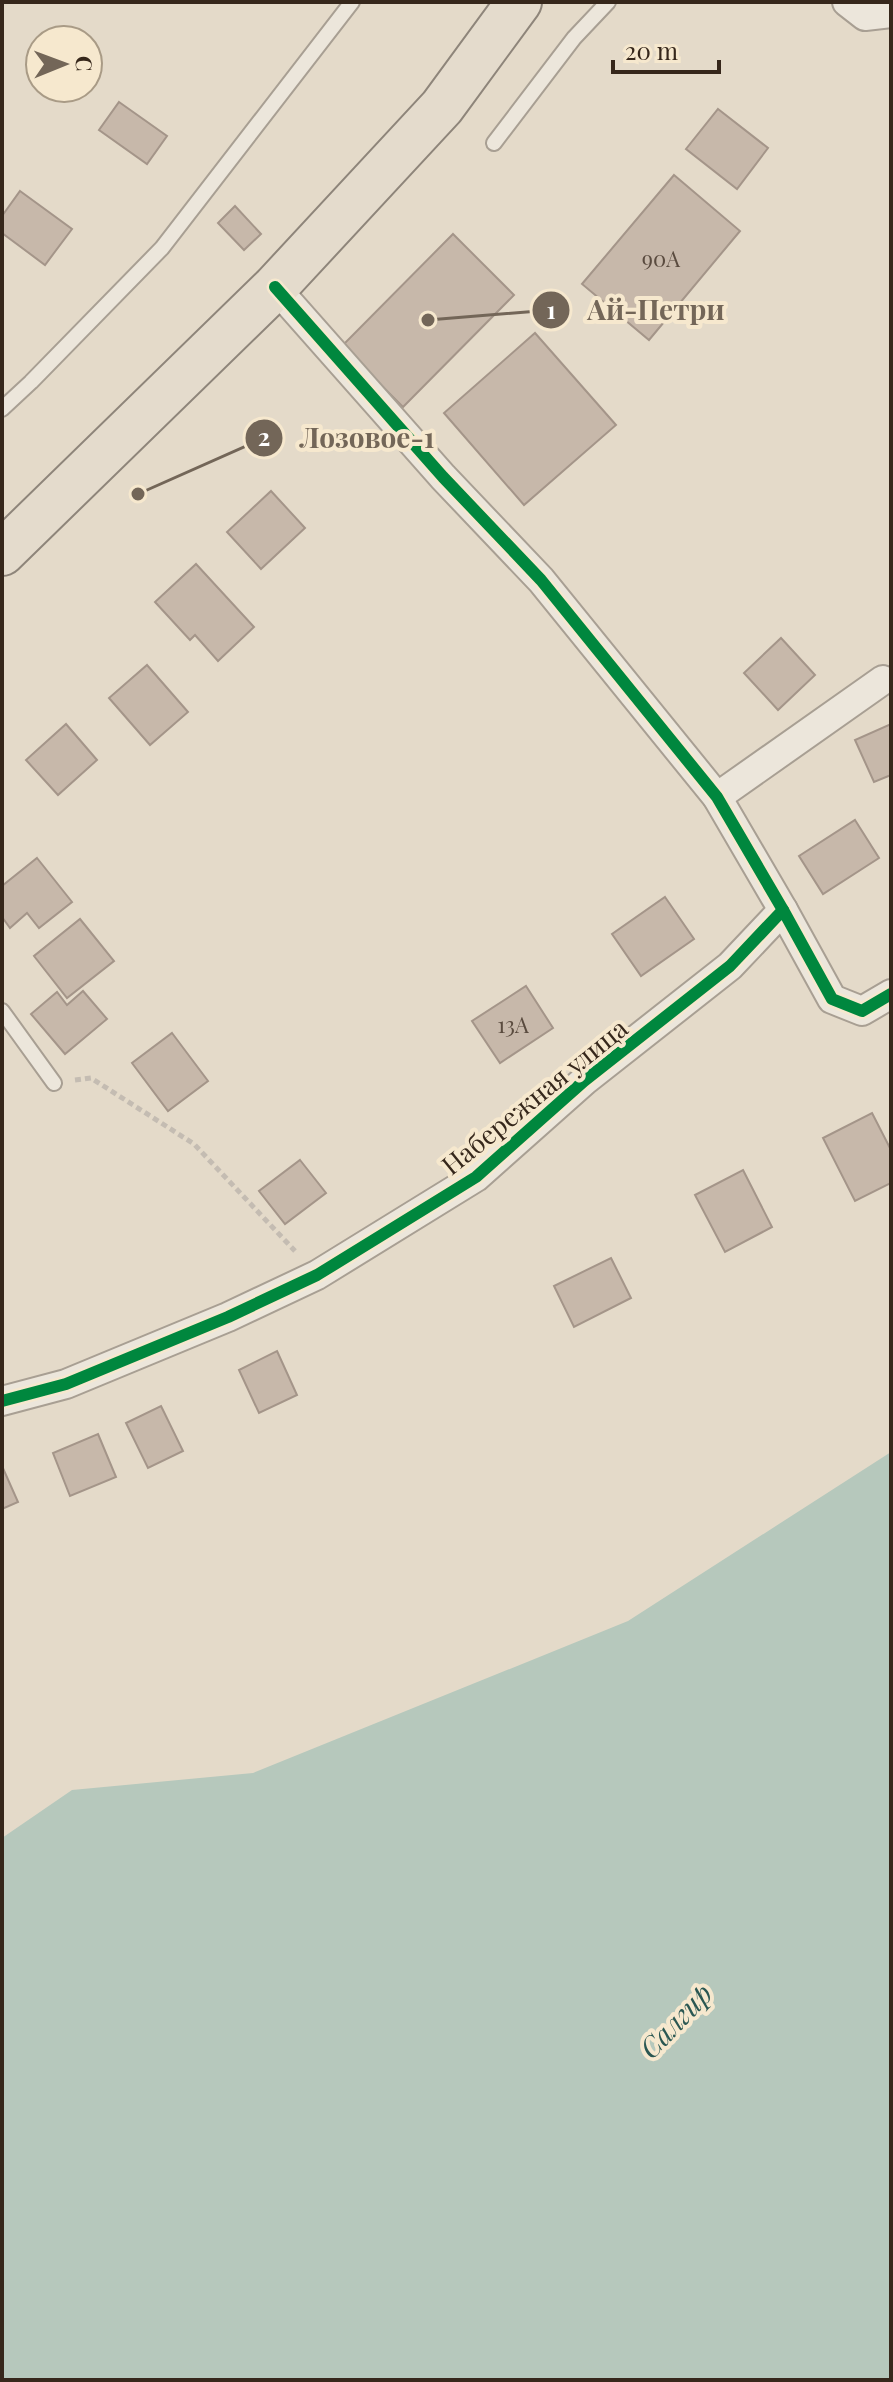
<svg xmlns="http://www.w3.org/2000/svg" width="893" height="2382" font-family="'Playfair Display',serif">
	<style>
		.water { fill: #b6c8bc }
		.building { fill: #c7b8aa; stroke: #a49589; stroke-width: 2 }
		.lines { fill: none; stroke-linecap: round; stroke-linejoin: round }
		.service-casing { stroke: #a89f93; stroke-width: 18 }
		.minor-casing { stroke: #a89f93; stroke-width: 32 }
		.primary-casing { stroke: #8e857a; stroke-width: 48 }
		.path { stroke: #c4bcb2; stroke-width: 5; stroke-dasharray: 6 4; stroke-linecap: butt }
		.service { stroke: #ece6db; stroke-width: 14 }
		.minor { stroke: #ece6db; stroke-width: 28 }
		.primary { stroke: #e4dbcc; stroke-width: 44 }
		.cycleway-casing { stroke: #f6e8ce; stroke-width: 17 }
		.cycleway { stroke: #00873e; stroke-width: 12 }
		.labels { text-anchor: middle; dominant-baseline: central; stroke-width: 8; stroke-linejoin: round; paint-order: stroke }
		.number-label { font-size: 22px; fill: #5a4b3f }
		.street-label { font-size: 26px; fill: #36271b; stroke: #f6e8ce }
		.water-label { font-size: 28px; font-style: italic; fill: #2a5752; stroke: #f6e8ce }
		.leader { fill: none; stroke: #736658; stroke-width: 3 }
		.callout-dot { fill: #736658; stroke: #f6e8ce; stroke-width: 3 }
		.mark-label { font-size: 24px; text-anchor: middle; font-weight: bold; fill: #fff }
		.callout-label { font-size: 28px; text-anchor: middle; font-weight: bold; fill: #736658; stroke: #f6e8ce; stroke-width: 8; stroke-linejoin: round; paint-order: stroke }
	</style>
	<rect width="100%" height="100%" fill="#e4dac9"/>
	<path class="water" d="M891 1452V2380H2V1838L72 1790 253 1773 628 1621Z"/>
	<g class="building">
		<path d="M119 102 167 136 147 164 99 130Z"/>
		<path d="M718 109 768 148 737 189 686 149Z"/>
		<path d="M674 175 740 231 649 340 582 284Z"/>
		<path d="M20 191 72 229 45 265 2 233V216Z"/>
		<path d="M235 206 261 234 244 250 218 223Z"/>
		<path d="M453 234 514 295 403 407 342 346Z"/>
		<path d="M535 333 616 425 524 505 444 413Z"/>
		<path d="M271 491 305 528 261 569 227 532Z"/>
		<path d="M196 564 254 627 218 661 195 635 190 640 155 602Z"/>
		<path d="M781 638 815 675 778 710 744 673Z"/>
		<path d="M147 665 188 712 150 745 109 698Z"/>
		<path d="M66 724 97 760 58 795 26 760Z"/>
		<path d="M891 724V775L874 782 855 740Z"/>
		<path d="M855 820 879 858 823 894 799 856Z"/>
		<path d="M37 858 72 902 39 928 27 913 10 928 2 917V886Z"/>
		<path d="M665 897 694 939 641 976 612 934Z"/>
		<path d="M80 919 114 961 67 998 34 956Z"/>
		<path d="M526 986 553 1028 500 1063 472 1021Z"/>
		<path d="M83 991 107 1019 65 1054 31 1014 57 992 67 1005Z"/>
		<path d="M172 1033 208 1081 168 1111 132 1063Z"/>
		<path d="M872 1113 891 1150V1183L855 1201 823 1138Z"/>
		<path d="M300 1160 326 1193 285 1224 259 1191Z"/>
		<path d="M743 1170 772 1227 725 1252 695 1195Z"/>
		<path d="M611 1258 631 1298 574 1327 554 1286Z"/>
		<path d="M277 1351 297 1395 259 1413 239 1370Z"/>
		<path d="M161 1406 183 1451 148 1468 126 1423Z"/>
		<path d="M98 1434 116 1477 70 1496 53 1453Z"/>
		<path d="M2 1466 18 1502 2 1509Z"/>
	</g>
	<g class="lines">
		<defs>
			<g id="service">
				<path d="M494 143 574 38 608 2"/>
				<path d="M2 409 31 382 162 248 352 2"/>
				<path d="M2 1011 54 1083"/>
			</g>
			<g id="minor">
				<path d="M847 2 865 16 891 13"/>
				<path d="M275 287 443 477 541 580 717 797 783 910"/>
				<path d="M717 797 883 680"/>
				<path d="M2 1401 66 1384 228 1317 317 1275 476 1177 584 1081 730 966 783 910 832 999 862 1011 891 994"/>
			</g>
			<path id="primary" d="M2 553 275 287 442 107 519 2"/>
		</defs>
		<use href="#service" class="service-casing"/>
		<use href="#minor" class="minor-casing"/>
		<use href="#primary" class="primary-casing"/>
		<path class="path" d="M75 1080 91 1078 194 1144 295 1251"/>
		<use href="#service" class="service"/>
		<use href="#minor" class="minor"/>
		<use href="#primary" class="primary"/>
		<defs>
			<g id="cycleway">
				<path d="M275 287 443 477 541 580 717 797 783 910"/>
				<path d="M2 1401 66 1384 228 1317 317 1275 476 1177 584 1081 730 966 783 910 832 999 862 1011 891 994"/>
			</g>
		</defs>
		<use href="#cycleway" class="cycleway-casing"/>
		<use href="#cycleway" class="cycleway"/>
	</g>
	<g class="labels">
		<g class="number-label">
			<text x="661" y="258">90А</text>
			<text x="513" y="1024">13А</text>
		</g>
		<g class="street-label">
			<text transform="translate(534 1096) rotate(-39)">Набережная улица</text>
		</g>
		<g class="water-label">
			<text transform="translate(675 2020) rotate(-46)">Салгир</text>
		</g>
	</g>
	<path class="leader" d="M428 320L551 310M138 494L264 438"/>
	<g class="callout-dot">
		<circle cx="428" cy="320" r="8"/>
		<circle cx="138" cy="494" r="8"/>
		<circle cx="551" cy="310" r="20"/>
		<circle cx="264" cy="438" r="20"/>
	</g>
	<g class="mark-label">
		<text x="551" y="319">1</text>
		<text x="264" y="446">2</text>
	</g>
	<g class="callout-label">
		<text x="656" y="320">Ай-Петри</text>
		<text x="367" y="448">Лозовое-1</text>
	</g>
	<rect width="893" height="2382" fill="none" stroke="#36271b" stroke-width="8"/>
	<g transform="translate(64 64) rotate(89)"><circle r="38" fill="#f6e8ce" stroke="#a99b86" stroke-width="2"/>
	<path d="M0-6L14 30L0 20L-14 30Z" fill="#736658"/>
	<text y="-12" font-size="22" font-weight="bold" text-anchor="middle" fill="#36271b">С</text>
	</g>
	<path d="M613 60v12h106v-12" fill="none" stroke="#36271b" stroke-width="4"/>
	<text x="625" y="60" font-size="24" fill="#36271b" stroke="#f6e8ce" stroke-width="6" paint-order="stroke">20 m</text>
</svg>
